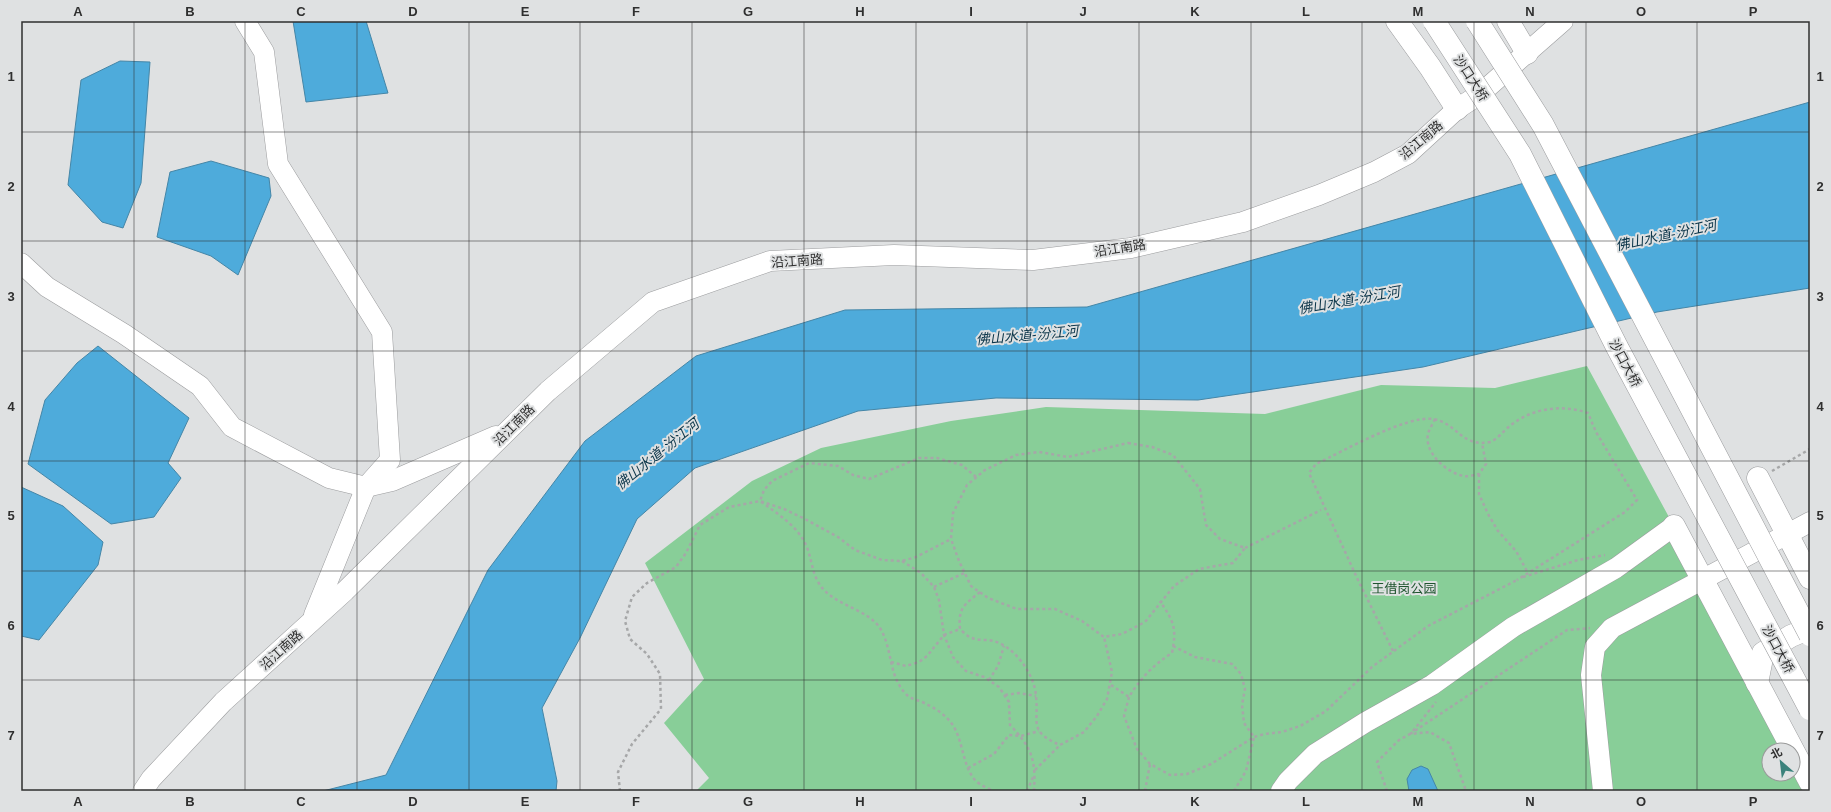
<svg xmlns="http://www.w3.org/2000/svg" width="1831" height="812" font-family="Arial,'Noto Sans SC',sans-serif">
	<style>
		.green { fill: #88ce98; fill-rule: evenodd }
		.water { fill: #4eabdb; stroke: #4586a7 }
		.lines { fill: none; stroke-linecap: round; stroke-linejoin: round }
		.minor-casing { stroke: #9b9c9e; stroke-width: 21 }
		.major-casing { stroke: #9b9c9e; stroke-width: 23 }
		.path { stroke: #a6a7a8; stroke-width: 2.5; stroke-dasharray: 3 3; stroke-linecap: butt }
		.minor { stroke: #fff; stroke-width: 20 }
		.major { stroke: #fff; stroke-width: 22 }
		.major-bridge-casing { stroke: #9b9c9e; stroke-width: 23; stroke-linecap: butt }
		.major-bridge { stroke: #fff; stroke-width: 22 }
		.grid { fill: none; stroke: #2f2f2f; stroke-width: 1; stroke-opacity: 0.55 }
		.labels { text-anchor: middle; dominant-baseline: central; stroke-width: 4; stroke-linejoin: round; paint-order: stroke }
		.street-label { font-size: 13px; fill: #2f2f2f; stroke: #dfe1e2 }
		.park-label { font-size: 13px; fill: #1f552f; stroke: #dfe1e2 }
		.water-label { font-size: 14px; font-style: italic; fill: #0b3549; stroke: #dfe1e2 }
		.neatline { fill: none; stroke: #2f2f2f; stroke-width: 1.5 }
		.grid-label { font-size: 13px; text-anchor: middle; font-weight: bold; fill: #2f2f2f }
	</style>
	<rect width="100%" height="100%" fill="#dfe1e2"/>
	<path class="green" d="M1587 366 1810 777V791H696L709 778 664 723 704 679 645 563 752 481 821 448 951 421 1046 407 1265 414 1381 385 1495 388ZM1769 750H1793V774H1769Z"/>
	<g class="water">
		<path d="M293 21H366L388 93 306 102Z"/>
		<path d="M120 61 150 62 141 183 123 228 102 222 68 185 81 80Z"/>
		<path d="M1810 102V288L1657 312 1423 367 1198 400 996 398 858 411 695 468 637 519 580 638 542 708 557 781 556 791H323L386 775 488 570 585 441 696 356 845 310 1087 307Z"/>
		<path d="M211 161 269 178 271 196 238 275 211 256 157 237 170 172Z"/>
		<path d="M98 346 189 418 168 463 181 478 154 517 111 524 28 464 45 400 77 363Z"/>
		<path d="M21 487 63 506 103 542 98 565 39 640 21 636Z"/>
		<path d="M1421 766 1428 769 1438 791H1409L1407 779 1412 770Z"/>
	</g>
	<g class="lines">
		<defs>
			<g id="minor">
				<path d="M245 21 264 52 278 164 382 332 390 460 366 487 314 615"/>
				<path d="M21 263 47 287 124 334 200 386 232 427 329 478 366 487 392 481 496 436"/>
				<path d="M143 791 151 779 223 702 345 591 548 391 653 302 770 261 894 255 1033 260 1131 248 1243 222 1319 195 1374 172 1408 154 1457 109 1480 94 1563 21"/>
				<path d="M1281 791 1288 781 1315 754 1366 722 1432 685 1513 627 1616 568 1674 526"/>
				<path d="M1603 791 1591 675 1595 647 1612 628 1810 522"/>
			</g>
			<g id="major">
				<path d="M1397 21 1430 67 1457 109"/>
				<path d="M1508 21 1527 53"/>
				<path d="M1758 478 1810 578"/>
				<path d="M1674 526 1810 782"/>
				<path d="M1757 683 1763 653 1791 636 1810 628"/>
			</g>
		</defs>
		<use href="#minor" class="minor-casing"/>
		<use href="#major" class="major-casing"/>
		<g class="path">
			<path d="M1435 419C1433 424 1429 429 1428 434 1424 453 1447 473 1464 476 1468 477 1474 475 1479 474L1486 464 1482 443"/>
			<path d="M1128 443 1152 447 1173 455 1200 489 1206 525 1220 539 1245 548 1233 563 1199 569 1174 586 1145 622 1122 634 1104 637 1082 621 1055 609H1017L988 598 971 586 959 561 951 539 953 513 967 485 985 470 1016 455 1039 452 1068 457Z"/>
			<path d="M1772 471 1810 449"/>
			<path d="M1479 474V494L1488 514 1498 531 1516 551 1528 573"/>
			<path d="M976 477 962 465 937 458H919L869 479 853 475 838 466 809 463 772 481 764 490 760 501C779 515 800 527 808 550 813 566 813 579 825 591 840 606 869 611 880 628 893 649 888 677 907 695 910 698 916 700 920 701 933 707 944 713 952 724 964 741 962 768 977 782 982 786 988 788 993 791"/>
			<path d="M1245 548 1321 510"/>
			<path d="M902 561 921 573 934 587 939 600 944 635 953 657 966 671 984 677 999 687 1009 702 1010 725C1032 748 1036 760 1034 791"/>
			<path d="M1523 577 1578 560 1605 555"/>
			<path d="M934 587 964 573"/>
			<path d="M980 592C964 605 958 608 960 629 963 632 968 637 972 638 979 641 987 639 993 641 1006 644 1017 655 1024 665 1030 674 1035 684 1036 696 1039 724 1028 731 1060 745L1084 732 1097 716 1107 699 1112 672 1104 637"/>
			<path d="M1173 646 1195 657 1232 664 1241 674 1245 689 1242 705 1244 723 1254 737 1246 771 1234 791"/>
			<path d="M1393 651 1358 580 1309 473 1316 464C1342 452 1406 415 1433 419 1457 423 1462 448 1490 442 1497 440 1504 430 1511 425 1533 408 1562 404 1588 413L1596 432 1637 500 1625 512 1517 580"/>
			<path d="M891 662 906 666 919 662 927 656 944 635 960 629"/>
			<path d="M989 680 998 666 1004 646"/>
			<path d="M1111 685 1129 697C1140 679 1153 665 1172 653 1177 628 1174 622 1160 601"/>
			<path d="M1005 695 1019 693 1036 696"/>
			<path d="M1129 697 1124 716 1137 749 1150 764 1170 775 1187 774 1211 764 1254 737 1265 734 1282 732 1300 726 1326 711 1372 667 1428 626 1517 580"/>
			<path d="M1413 731 1436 702"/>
			<path d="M1410 734 1567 630 1590 628"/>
			<path d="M968 768 994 754 1009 735 1021 736 1039 731"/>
			<path d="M1035 770 1060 745"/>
			<path d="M620 791 618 772 632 744 661 709 660 674 647 654 630 639 625 621 632 597 647 583 676 567 686 553 700 525 729 507 760 501 784 509 805 519 838 537 855 550 882 560 902 561 916 557 951 539"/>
			<path d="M1027 791 1034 775"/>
			<path d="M1145 791 1150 764"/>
			<path d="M1387 791 1377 762 1399 740 1410 734 1430 732 1449 743 1466 791"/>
		</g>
		<use href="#minor" class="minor"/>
		<use href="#major" class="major"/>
		<defs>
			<g id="major-bridge">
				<path d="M1434 21 1520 154 1617 347 1810 709"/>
				<path d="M1477 21 1543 125 1810 635"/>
			</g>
		</defs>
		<use href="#major-bridge" class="major-bridge-casing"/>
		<use href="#major-bridge" class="major-bridge"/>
	</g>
	<path class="grid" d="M134 21V791M245 21V791M357 21V791M469 21V791M580 21V791M692 21V791M804 21V791M916 21V791M1027 21V791M1139 21V791M1251 21V791M1362 21V791M1474 21V791M1586 21V791M1697 21V791M21 132H1810M21 241H1810M21 351H1810M21 461H1810M21 571H1810M21 680H1810"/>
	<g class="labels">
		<g class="street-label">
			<text transform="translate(1471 78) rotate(57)">沙口大桥</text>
			<text transform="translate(1421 140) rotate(-40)">沿江南路</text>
			<text transform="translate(1120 248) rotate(-9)">沿江南路</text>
			<text transform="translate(797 261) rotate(-4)">沿江南路</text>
			<text transform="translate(1625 363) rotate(62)">沙口大桥</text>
			<text transform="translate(514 425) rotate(-45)">沿江南路</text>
			<text transform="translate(1778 649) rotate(62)">沙口大桥</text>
			<text transform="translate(281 650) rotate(-42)">沿江南路</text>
		</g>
		<g class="park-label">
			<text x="1404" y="588">王借岗公园</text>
		</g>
		<g class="water-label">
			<text transform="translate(1666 235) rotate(-12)">佛山水道-汾江河</text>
			<text transform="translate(1349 300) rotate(-10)">佛山水道-汾江河</text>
			<text transform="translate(1027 335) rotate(-5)">佛山水道-汾江河</text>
			<text transform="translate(657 454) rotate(-39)">佛山水道-汾江河</text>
		</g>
	</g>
	<rect width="1831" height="812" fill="none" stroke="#dfe1e2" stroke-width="44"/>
	<g transform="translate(1781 762) rotate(332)"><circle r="19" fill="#dfe1e2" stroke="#999a9a"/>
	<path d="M0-3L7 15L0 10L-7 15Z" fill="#3b827c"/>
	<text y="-6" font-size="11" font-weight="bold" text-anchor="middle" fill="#2f2f2f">北</text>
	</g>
	<rect x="22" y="22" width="1787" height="768" class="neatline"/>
	<g class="grid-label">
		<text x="78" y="16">A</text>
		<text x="190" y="16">B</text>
		<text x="301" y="16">C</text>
		<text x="413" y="16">D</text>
		<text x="525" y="16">E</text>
		<text x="636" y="16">F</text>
		<text x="748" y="16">G</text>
		<text x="860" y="16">H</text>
		<text x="971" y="16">I</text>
		<text x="1083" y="16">J</text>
		<text x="1195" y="16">K</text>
		<text x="1306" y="16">L</text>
		<text x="1418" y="16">M</text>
		<text x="1530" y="16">N</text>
		<text x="1641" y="16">O</text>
		<text x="1753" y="16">P</text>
		<text x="11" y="81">1</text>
		<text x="1820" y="81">1</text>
		<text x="11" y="191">2</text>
		<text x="1820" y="191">2</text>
		<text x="11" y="301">3</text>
		<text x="1820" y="301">3</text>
		<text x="11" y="411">4</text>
		<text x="1820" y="411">4</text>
		<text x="11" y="520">5</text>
		<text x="1820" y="520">5</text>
		<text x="11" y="630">6</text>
		<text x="1820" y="630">6</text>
		<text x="11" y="740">7</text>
		<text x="1820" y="740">7</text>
		<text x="78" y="806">A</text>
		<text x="190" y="806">B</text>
		<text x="301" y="806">C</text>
		<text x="413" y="806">D</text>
		<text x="525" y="806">E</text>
		<text x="636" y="806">F</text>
		<text x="748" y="806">G</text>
		<text x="860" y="806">H</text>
		<text x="971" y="806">I</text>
		<text x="1083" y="806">J</text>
		<text x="1195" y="806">K</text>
		<text x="1306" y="806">L</text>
		<text x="1418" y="806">M</text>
		<text x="1530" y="806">N</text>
		<text x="1641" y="806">O</text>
		<text x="1753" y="806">P</text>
	</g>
</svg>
